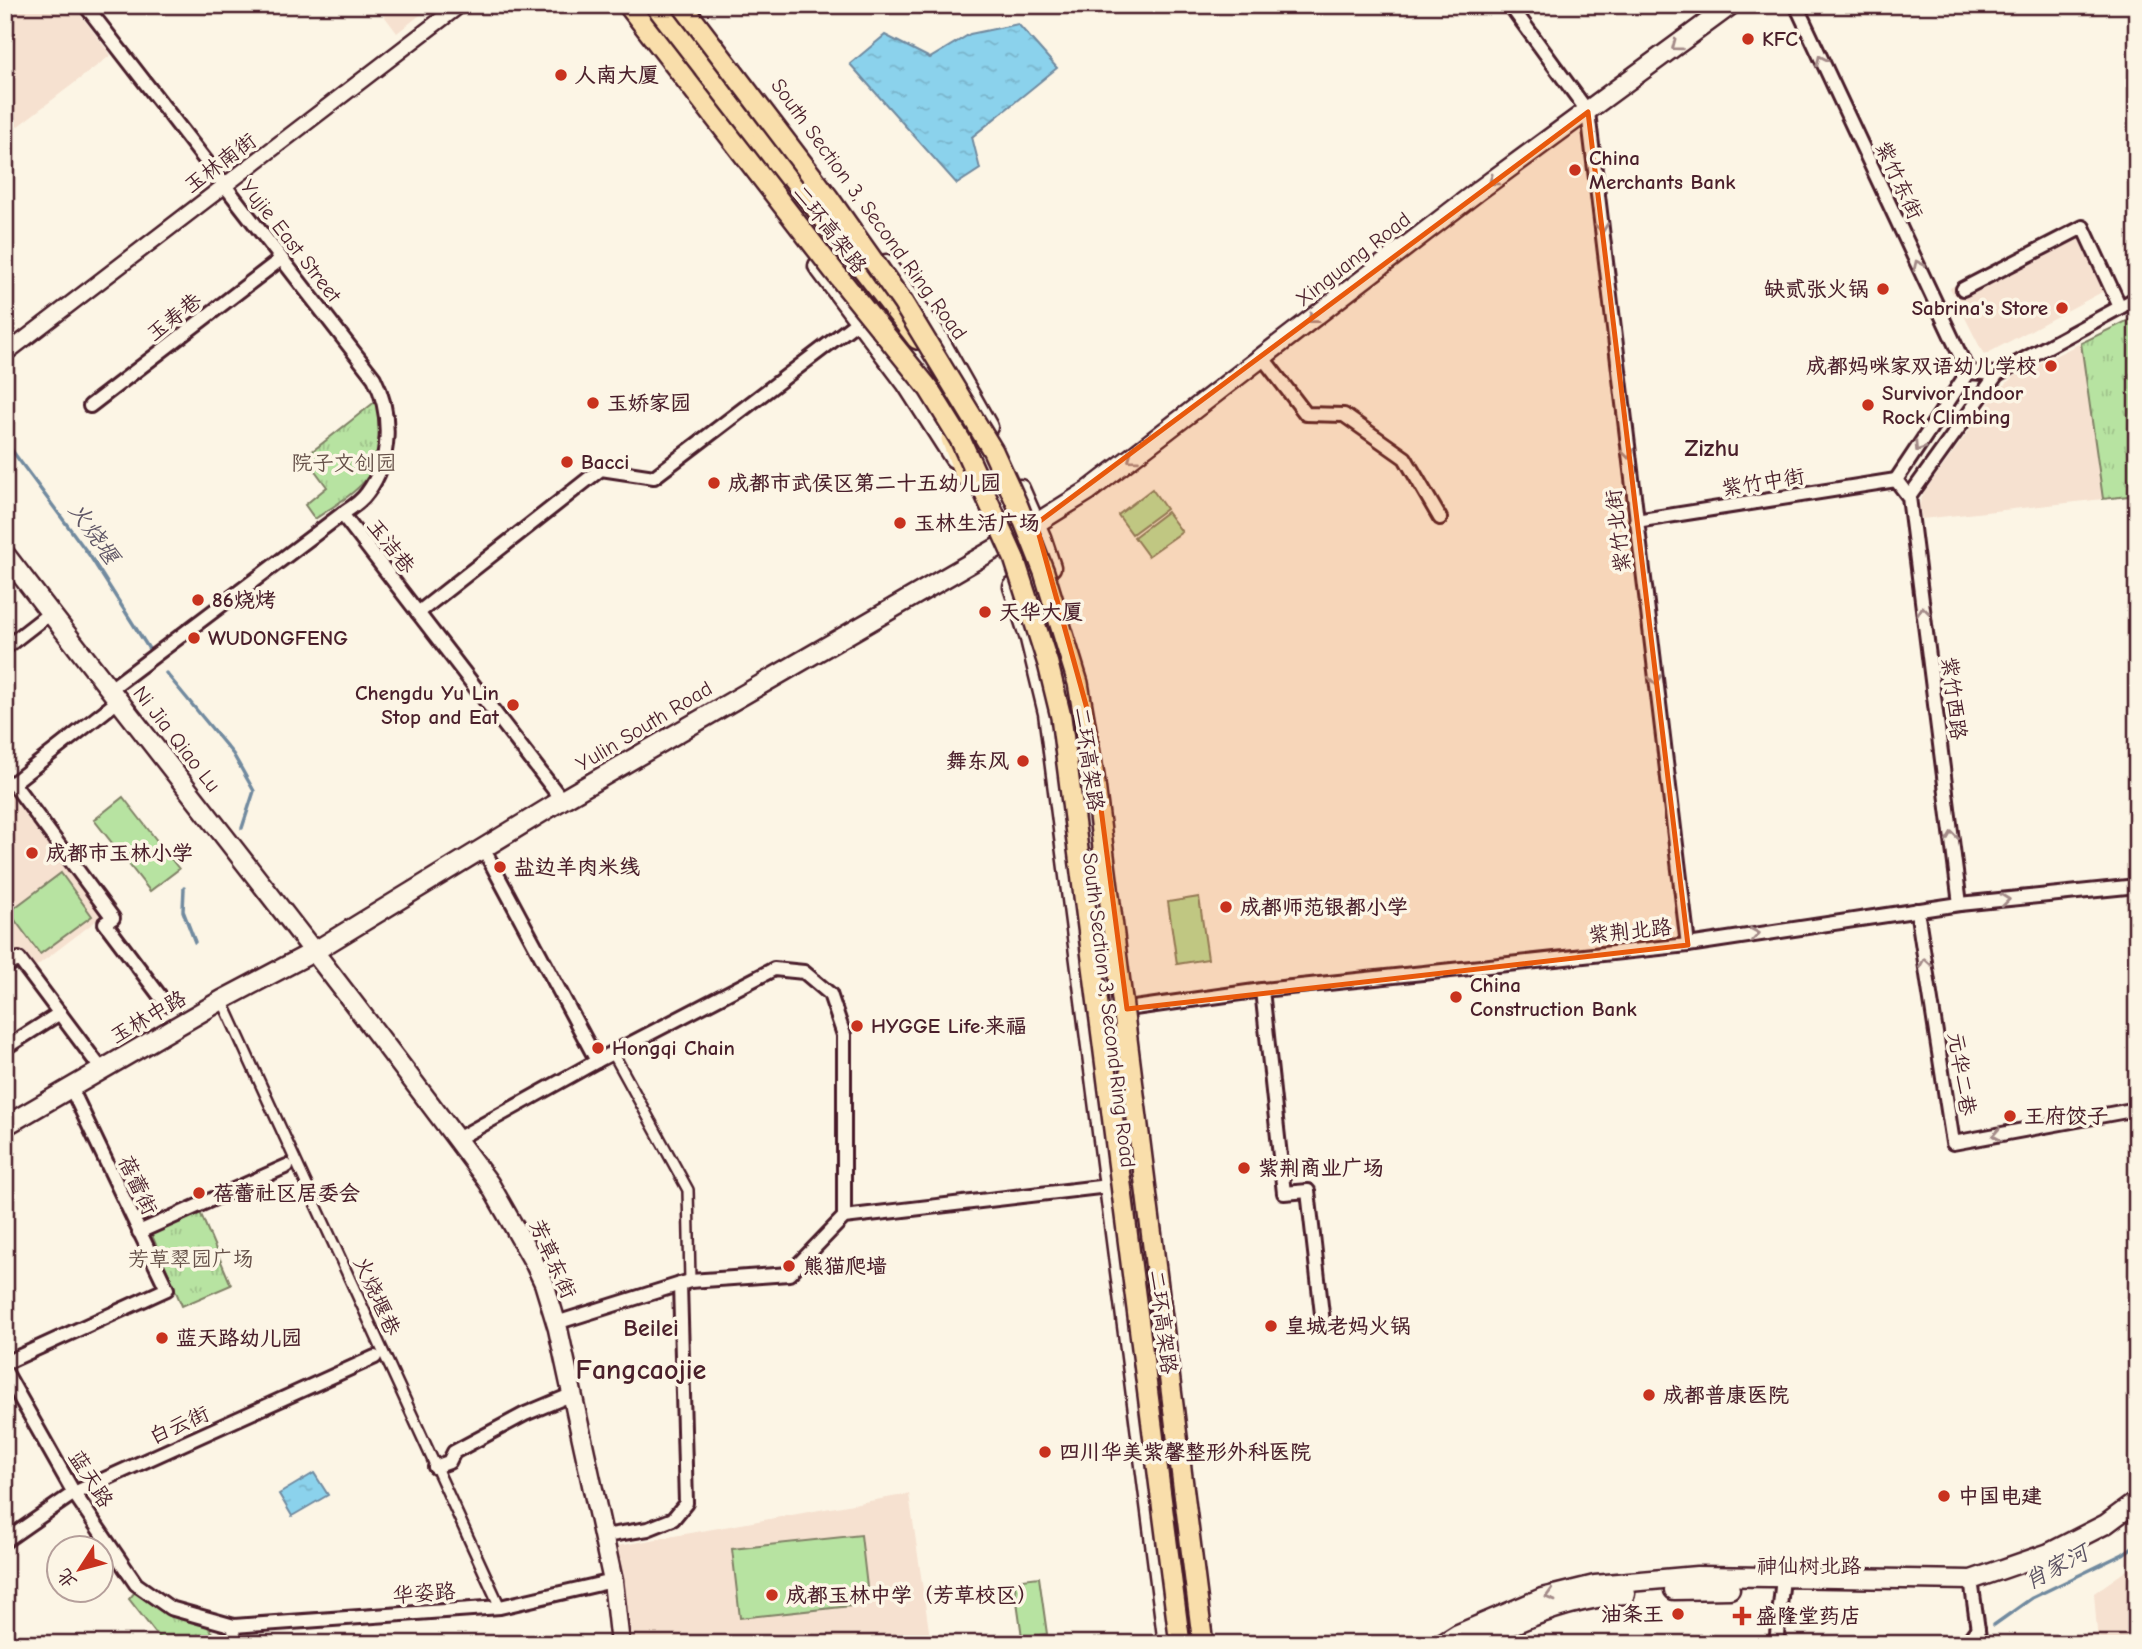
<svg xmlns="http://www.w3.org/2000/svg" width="2142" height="1649" font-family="'Comic Neue','LXGW WenKai TC',sans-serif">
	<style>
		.built { fill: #f6e1d0 }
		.park { fill: url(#park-tufts); stroke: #808166; stroke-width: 2 }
		.garden { fill: #b7e3a1; stroke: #808166; stroke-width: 2 }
		.water { fill: url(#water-ripples); stroke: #718a9f; stroke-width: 2 }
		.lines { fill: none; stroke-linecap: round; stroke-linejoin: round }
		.stream { stroke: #718a9f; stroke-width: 3.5 }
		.pedestrian-casing { stroke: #4a1f2b; stroke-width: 14 }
		.minor-casing { stroke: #4a1f2b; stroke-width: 18 }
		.tertiary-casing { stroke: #4a1f2b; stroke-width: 19 }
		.secondary-casing { stroke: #4a1f2b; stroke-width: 23 }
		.trunk-casing { stroke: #4a1f2b; stroke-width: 24 }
		.pedestrian { stroke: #fcf5e5; stroke-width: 9 }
		.minor { stroke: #fcf5e5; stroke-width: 12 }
		.tertiary { stroke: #fcf5e5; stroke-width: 14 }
		.secondary { stroke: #fcf5e5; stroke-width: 18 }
		.trunk { stroke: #f9deab; stroke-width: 19 }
		.trunk-bridge-casing { stroke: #4a1f2b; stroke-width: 24; stroke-linecap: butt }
		.trunk-bridge { stroke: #f9deab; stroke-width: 19 }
		.oneway { stroke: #a38a88 }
		.marked { fill: #e8590c; fill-opacity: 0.2; stroke: #e8590c; stroke-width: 5; stroke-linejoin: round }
		.poi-dot { fill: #c8321e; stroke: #fcf5e5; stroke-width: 2.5 }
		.labels { text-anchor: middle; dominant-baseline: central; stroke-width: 7; stroke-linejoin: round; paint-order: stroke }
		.poi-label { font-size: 21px; font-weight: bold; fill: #4a1f2b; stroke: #fcf5e5; text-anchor: start }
		.street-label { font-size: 21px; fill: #4a1f2b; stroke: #fcf5e5 }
		.park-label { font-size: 21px; fill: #655048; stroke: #fcf5e5 }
		.water-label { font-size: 23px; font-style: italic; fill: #5e5565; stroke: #fcf5e5 }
		.quarter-label { font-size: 24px; font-weight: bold; fill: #4a1f2b; stroke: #fcf5e5 }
		.district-label { font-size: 28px; font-weight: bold; fill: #4a1f2b; stroke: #fcf5e5 }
	</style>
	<defs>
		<pattern id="park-tufts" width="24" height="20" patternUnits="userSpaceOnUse" patternTransform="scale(1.75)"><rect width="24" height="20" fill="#b7e3a1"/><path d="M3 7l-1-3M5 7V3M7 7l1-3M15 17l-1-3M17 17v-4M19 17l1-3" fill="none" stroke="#9fc28b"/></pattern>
		<pattern id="water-ripples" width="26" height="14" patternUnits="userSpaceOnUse" patternTransform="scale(1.75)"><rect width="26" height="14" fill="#8bd2ec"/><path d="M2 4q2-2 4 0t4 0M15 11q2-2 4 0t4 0" fill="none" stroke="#79b4cb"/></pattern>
	</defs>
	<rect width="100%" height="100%" fill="#fcf5e5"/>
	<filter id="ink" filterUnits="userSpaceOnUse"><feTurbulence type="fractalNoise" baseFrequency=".0143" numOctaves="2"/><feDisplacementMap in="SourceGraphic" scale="14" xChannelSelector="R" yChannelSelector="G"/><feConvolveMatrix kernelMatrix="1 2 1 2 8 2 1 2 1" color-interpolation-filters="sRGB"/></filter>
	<g filter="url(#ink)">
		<g class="built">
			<path d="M8 5H73L111 55 5 136V7Z"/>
			<path d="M376 5H433L397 33Z"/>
			<path d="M2073 226 2104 291 1984 355 1950 288Z"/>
			<path d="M2081 343 2103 499 1922 519 1919 505 1924 492 1999 390 2014 376Z"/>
			<path d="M9 788 105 914 34 968 21 952 10 958 5 951V791Z"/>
			<path d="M909 1494 931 1644H629L612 1547Z"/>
			<path d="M2137 1563V1644H2098L2094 1593Z"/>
		</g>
		<g class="park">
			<path d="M2137 316V495L2103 499 2081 343Z"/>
			<path d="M376 401C378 411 382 423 382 433 383 479 348 496 315 519L305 505 327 487 305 457Z"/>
			<path d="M200 1212 231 1285 182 1306 151 1233Z"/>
			<path d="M135 1592 206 1625 223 1644H164L129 1599Z"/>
		</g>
		<g class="garden">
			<path d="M1152 489 1166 509 1132 534 1118 515Z"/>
			<path d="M1167 512 1182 532 1148 556 1134 537Z"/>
			<path d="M123 797 179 869 150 891 94 820Z"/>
			<path d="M61 873 92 916 40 954 9 912Z"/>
			<path d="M1199 897 1208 959 1177 964 1168 902Z"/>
			<path d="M861 1535 869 1604 740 1618 732 1549Z"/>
			<path d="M1039 1577 1047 1634 1022 1637 1014 1580Z"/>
		</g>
		<g class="water">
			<path d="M1018 24 1057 68 972 137 980 169 957 184 850 64 885 35 930 58 970 34Z"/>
			<path d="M314 1473 328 1495 292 1516 279 1494Z"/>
		</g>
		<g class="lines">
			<g class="stream">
				<path d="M5 441 90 556 149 649"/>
				<path d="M166 673 233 754 254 791 242 828"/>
				<path d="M184 888 183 911 195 942"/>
				<path d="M1994 1625 2032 1598 2123 1554 2137 1544"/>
			</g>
			<defs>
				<g id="pedestrian">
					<path d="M222 1000 500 1607"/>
					<path d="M613 1053 688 1190 690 1281"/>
				</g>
				<g id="minor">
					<path d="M85 5 374 378C392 413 392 460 367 493 361 502 351 508 342 514"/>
					<path d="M1510 5 1588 112 1688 945"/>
					<path d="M1796 5 1968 372"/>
					<path d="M1963 289 2083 227 2120 307"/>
					<path d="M1263 358 1306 414 1344 415 1405 458 1440 518"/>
					<path d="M1968 372 1997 374"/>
					<path d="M90 406 281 259"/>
					<path d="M1896 480 1968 372"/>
					<path d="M1909 497 1997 374 2137 298"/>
					<path d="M1636 521 1896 480 1909 497 1960 904"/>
					<path d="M418 613 601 469 654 477 860 320"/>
					<path d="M5 648 50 613"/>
					<path d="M109 690 342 514 562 800"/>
					<path d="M5 782 13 783 113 918 105 923 166 1004"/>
					<path d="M13 783 118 701"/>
					<path d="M483 848 597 1061"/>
					<path d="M1917 910 1953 1143 2137 1109"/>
					<path d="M5 967 19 959 102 1070"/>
					<path d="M1262 990 1284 1193 1308 1191 1323 1323"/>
					<path d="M1127 1009 1262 990 1688 945 1960 904 2137 886"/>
					<path d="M5 1048 60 1013"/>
					<path d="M457 1139 597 1061 774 969 804 972 830 994 844 1035V1217"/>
					<path d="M139 1232 287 1166"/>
					<path d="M556 1323 690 1281 789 1274 844 1217 1108 1186"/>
					<path d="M5 1363 167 1289 71 1088"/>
					<path d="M5 1371 74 1493 136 1584 170 1608 234 1626 500 1607 613 1581"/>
					<path d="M435 1467 449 1462 454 1452 525 1414 573 1394"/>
					<path d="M604 1536 648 1529 673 1519 686 1503 680 1284"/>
					<path d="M5 1541 74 1493 375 1357"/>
					<path d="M1971 1580 1980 1644"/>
					<path d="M234 1626 235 1644"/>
					<path d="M5 1639 9 1644"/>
					<path d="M1776 1644 1783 1578"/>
					<path d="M1966 1644 1978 1628"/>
				</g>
				<path id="tertiary" d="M5 354 460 5"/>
				<g id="secondary">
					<path d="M886 264 934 331 988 427"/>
					<path d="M818 266 906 383 954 458"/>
					<path d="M1020 489 1041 537 1051 567"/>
					<path d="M5 554C166 764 332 970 489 1183L534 1262 544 1283 558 1329 613 1581 620 1644"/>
					<path d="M1013 587 1030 639 1048 713 1168 1644"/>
					<path d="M5 1126 222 1000 315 951 562 800 1000 546 1088 491 1478 191 1731 5"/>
					<path d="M1674 1590 1730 1589"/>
					<path d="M1442 1644 1458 1634 1542 1598 1595 1585 1697 1576 1971 1580 2049 1553 2106 1524 2137 1501"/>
					<path d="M1473 1644C1519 1619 1573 1599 1625 1594"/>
				</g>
				<g id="trunk">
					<path d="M658 5 917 339"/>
					<path d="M647 14 775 178"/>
					<path d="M951 439 965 476"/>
				</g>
			</defs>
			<use href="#pedestrian" class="pedestrian-casing"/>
			<use href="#minor" class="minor-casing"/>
			<use href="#tertiary" class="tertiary-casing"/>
			<use href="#secondary" class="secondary-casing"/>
			<use href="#trunk" class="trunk-casing"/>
			<use href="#pedestrian" class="pedestrian"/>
			<use href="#minor" class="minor"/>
			<use href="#tertiary" class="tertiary"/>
			<use href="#secondary" class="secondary"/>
			<use href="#trunk" class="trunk"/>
			<defs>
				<g id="trunk-bridge">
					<path d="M628 5 833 270 929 389 961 441 1014 558 1048 664 1061 717 1180 1644"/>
					<path d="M682 5 828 197 903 303 993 451 1018 506 1044 572 1078 683 1094 776 1203 1644"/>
				</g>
			</defs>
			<use href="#trunk-bridge" class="trunk-bridge-casing"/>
			<use href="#trunk-bridge" class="trunk-bridge"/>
		</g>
		<defs><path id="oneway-chevron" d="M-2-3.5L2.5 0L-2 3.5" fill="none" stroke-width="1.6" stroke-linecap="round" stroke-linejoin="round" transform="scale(1.75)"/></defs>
		<g class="oneway">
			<use href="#oneway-chevron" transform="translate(1676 46) rotate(143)"/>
			<use href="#oneway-chevron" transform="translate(1821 60) rotate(-115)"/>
			<use href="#oneway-chevron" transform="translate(1493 181) rotate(144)"/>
			<use href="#oneway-chevron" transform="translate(1602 228) rotate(83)"/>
			<use href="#oneway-chevron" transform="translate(1918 265) rotate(-115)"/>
			<use href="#oneway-chevron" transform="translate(1312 319) rotate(142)"/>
			<use href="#oneway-chevron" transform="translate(1919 447) rotate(123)"/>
			<use href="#oneway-chevron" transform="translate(1628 454) rotate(83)"/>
			<use href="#oneway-chevron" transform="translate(1132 458) rotate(143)"/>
			<use href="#oneway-chevron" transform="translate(1923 611) rotate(-97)"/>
			<use href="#oneway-chevron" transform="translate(1655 680) rotate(83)"/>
			<use href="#oneway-chevron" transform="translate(1952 836) rotate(-97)"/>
			<use href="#oneway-chevron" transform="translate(2005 900) rotate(-6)"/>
			<use href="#oneway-chevron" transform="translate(1755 934) rotate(-9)"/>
			<use href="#oneway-chevron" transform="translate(1925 963) rotate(-99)"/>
			<use href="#oneway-chevron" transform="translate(1997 1135) rotate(170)"/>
			<use href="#oneway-chevron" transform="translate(1550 1596) rotate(164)"/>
		</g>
	</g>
	<path class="marked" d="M1588 112 1688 945 1127 1009 1089 716 1036 524Z"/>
	<g class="poi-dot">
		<circle cx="1748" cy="39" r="7"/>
		<circle cx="561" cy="75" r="7"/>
		<circle cx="1575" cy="170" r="7"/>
		<circle cx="1883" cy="289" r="7"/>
		<circle cx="2062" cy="308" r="7"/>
		<circle cx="2051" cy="366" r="7"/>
		<circle cx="593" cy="403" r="7"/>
		<circle cx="1868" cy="405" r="7"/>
		<circle cx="567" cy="462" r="7"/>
		<circle cx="714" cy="483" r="7"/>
		<circle cx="900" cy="523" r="7"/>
		<circle cx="198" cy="600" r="7"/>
		<circle cx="985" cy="612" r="7"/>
		<circle cx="194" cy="638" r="7"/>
		<circle cx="513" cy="705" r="7"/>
		<circle cx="1023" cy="761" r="7"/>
		<circle cx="32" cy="853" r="7"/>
		<circle cx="500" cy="867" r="7"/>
		<circle cx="1226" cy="907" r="7"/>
		<circle cx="1456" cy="997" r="7"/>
		<circle cx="857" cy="1026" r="7"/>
		<circle cx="598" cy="1048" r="7"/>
		<circle cx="2010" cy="1116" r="7"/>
		<circle cx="1244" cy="1168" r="7"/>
		<circle cx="199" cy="1193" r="7"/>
		<circle cx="789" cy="1266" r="7"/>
		<circle cx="1271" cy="1326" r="7"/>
		<circle cx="162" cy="1338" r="7"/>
		<circle cx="1649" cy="1395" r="7"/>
		<circle cx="1045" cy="1452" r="7"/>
		<circle cx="1944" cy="1496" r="7"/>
		<circle cx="772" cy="1595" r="7"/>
		<circle cx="1678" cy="1614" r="7"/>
		<path d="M1738.5 1605.5h7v7h7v7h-7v7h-7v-7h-7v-7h7z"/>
	</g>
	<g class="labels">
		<g class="poi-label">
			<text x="1762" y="39">KFC</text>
			<text x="575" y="75">人南大厦</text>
			<text x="1589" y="158">China<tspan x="1589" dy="24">Merchants Bank</tspan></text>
			<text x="1869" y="289" text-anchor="end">缺贰张火锅</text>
			<text x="2048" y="308" text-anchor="end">Sabrina's Store</text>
			<text x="2037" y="366" text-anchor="end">成都妈咪家双语幼儿学校</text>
			<text x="1882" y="393">Survivor Indoor<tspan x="1882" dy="24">Rock Climbing</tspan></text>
			<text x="607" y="403">玉娇家园</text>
			<text x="581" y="462">Bacci</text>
			<text x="728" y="483">成都市武侯区第二十五幼儿园</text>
			<text x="914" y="523">玉林生活广场</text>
			<text x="212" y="600">86烧烤</text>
			<text x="999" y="612">天华大厦</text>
			<text x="208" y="638">WUDONGFENG</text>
			<text x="499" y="693" text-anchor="end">Chengdu Yu Lin<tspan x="499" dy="24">Stop and Eat</tspan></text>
			<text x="1009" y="761" text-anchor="end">舞东风</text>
			<text x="46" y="853">成都市玉林小学</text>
			<text x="514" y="867">盐边羊肉米线</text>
			<text x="1240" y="907">成都师范银都小学</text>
			<text x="1470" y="985">China<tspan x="1470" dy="24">Construction Bank</tspan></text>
			<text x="871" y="1026">HYGGE Life·来福</text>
			<text x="612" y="1048">Hongqi Chain</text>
			<text x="2024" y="1116">王府饺子</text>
			<text x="1258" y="1168">紫荆商业广场</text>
			<text x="213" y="1193">蓓蕾社区居委会</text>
			<text x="803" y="1266">熊猫爬墙</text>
			<text x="1285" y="1326">皇城老妈火锅</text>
			<text x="176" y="1338">蓝天路幼儿园</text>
			<text x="1663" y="1395">成都普康医院</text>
			<text x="1059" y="1452">四川华美紫馨整形外科医院</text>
			<text x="1958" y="1496">中国电建</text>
			<text x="786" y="1595">成都玉林中学（芳草校区）</text>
			<text x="1664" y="1614" text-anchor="end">油条王</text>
			<text x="1756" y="1616">盛隆堂药店</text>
		</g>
		<g class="street-label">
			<text transform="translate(220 163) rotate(-37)">玉林南街</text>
			<text transform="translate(1899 180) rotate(65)">紫竹东街</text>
			<text transform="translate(869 209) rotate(54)">South Section 3, Second Ring Road</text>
			<text transform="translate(830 229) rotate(52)">二环高架路</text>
			<text transform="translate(291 241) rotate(52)">Yujie East Street</text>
			<text transform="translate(1353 259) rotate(-38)">Xinguang Road</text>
			<text transform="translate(174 317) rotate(-38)">玉寿巷</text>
			<text transform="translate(1763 482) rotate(-9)">紫竹中街</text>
			<text transform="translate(1618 531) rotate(-97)">紫竹北街</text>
			<text transform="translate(391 546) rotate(52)">玉洁巷</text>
			<text transform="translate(1954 698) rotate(83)">紫竹西路</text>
			<text transform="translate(644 726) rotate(-31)">Yulin South Road</text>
			<text transform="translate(177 739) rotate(52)">Ni Jia Qiao Lu</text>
			<text transform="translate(1089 759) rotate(82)">二环高架路</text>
			<text transform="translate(1630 931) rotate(-6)">紫荆北路</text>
			<text transform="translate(1109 1010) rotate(83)">South Section 3, Second Ring Road</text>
			<text transform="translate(148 1017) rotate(-30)">玉林中路</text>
			<text transform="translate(1962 1074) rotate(81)">元华二巷</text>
			<text transform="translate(138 1185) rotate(65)">蓓蕾街</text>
			<text transform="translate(553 1259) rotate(66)">芳草东街</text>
			<text transform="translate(377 1296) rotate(66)">火烧堰巷</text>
			<text transform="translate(1163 1322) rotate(83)">二环高架路</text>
			<text transform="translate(179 1425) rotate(-24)">白云街</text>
			<text transform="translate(91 1479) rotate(58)">蓝天路</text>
			<text x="1809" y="1566">神仙树北路</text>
			<text transform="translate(424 1593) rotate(-4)">华姿路</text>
		</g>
		<g class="park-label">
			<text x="344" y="463">院子文创园</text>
			<text x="191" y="1259">芳草翠园广场</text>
		</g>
		<g class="water-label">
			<text transform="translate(94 533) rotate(55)">火烧堰</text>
			<text transform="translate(2056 1567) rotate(-28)">肖家河</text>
		</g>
		<g class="quarter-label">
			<text x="1712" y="448">Zizhu</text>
			<text x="651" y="1328">Beilei</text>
		</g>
		<g class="district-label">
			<text x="641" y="1370">Fangcaojie</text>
		</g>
	</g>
	<rect width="2142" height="1649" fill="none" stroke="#fcf5e5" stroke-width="28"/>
	<rect x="14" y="14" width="2114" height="1621" fill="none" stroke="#4a1f2b" stroke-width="2.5" filter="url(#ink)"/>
	<g transform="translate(80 1569) rotate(234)"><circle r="33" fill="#fcf5e5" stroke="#b59f9b" stroke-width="2"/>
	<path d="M0-5L12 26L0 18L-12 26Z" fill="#c8321e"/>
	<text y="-10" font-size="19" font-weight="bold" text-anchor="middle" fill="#4a1f2b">北</text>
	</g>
</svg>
